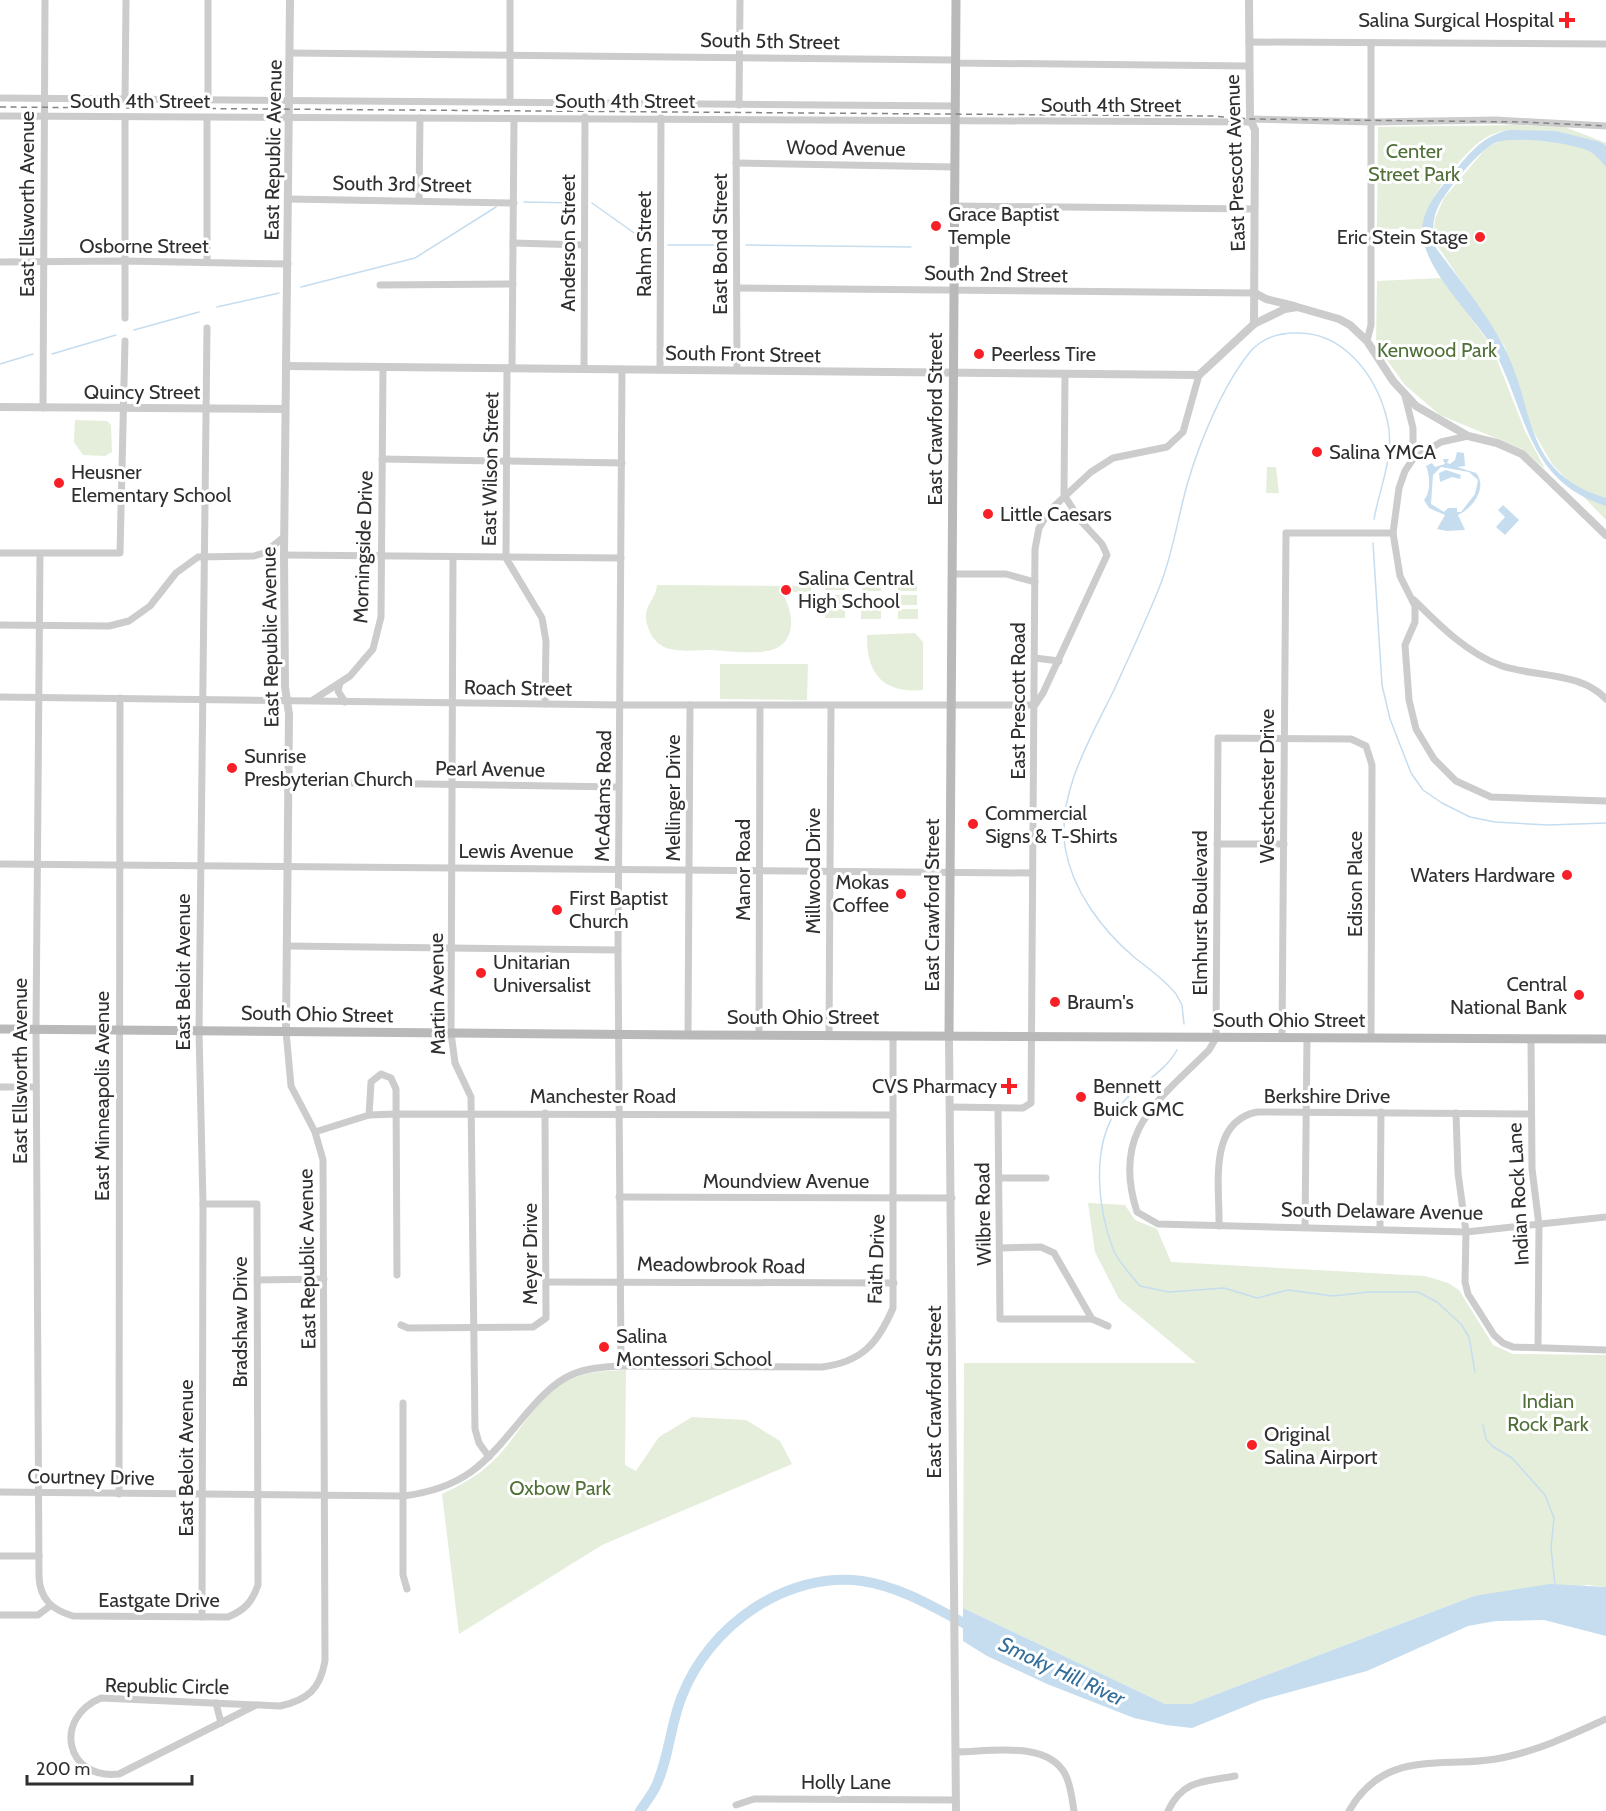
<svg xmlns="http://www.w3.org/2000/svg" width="1606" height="1811" font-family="Cabin,sans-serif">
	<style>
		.green { fill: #e4eedb }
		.water { fill: #c5ddef; fill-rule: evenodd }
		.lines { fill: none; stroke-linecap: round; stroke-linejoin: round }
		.stream { stroke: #c5ddef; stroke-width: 1.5 }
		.river { stroke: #c5ddef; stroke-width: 10 }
		.minor { stroke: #ccc; stroke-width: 7 }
		.tertiary { stroke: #ccc; stroke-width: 8 }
		.secondary { stroke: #b9b9b9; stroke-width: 9 }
		.rail { stroke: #848484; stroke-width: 1.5; stroke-dasharray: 6 4.5; stroke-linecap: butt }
		.poi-dot { fill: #f72027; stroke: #fff; stroke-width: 2 }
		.labels { text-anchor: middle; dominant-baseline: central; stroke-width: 6; stroke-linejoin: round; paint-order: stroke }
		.poi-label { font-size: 20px; fill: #2f2f2f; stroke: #fff; text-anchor: start }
		.street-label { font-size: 20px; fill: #2f2f2f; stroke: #fff }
		.park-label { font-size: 20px; fill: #4f6f37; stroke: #fff }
		.water-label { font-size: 21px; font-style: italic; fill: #346e9a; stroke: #fff }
	</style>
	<rect width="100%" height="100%" fill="#fff"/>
	<g class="green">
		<path d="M1514 125 1565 127 1606 143V520L1552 464 1532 429 1505 347 1433 239 1435 219 1444 198 1487 147 1498 142 1509 130C1499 132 1490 134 1482 140 1462 154 1423 204 1423 229H1377L1378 127Z"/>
		<path d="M1442 278 1492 347 1525 431 1545 469 1522 449 1440 415 1405 385 1376 345 1377 281Z"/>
		<path d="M75 420 107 421 111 425 112 452 105 456 83 455 74 442Z"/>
		<path d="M1267 467H1276L1279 493H1266Z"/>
		<rect x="825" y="581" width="20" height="9"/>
		<rect x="862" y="581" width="19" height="10"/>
		<rect x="898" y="581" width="19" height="10"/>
		<path d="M657 585 811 586V592H781C795 611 798 646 767 651 749 654 729 651 712 650 698 650 683 652 670 649 661 647 653 640 650 632 638 607 656 602 657 585Z"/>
		<rect x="826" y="595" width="19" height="9"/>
		<rect x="897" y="595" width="20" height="10"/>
		<rect x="825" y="609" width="20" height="9"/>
		<rect x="861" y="609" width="20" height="10"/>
		<rect x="898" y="609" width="20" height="10"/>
		<path d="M915 633 923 642V690C883 694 866 673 867 635Z"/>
		<path d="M720 664H808L807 700 720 699Z"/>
		<path d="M1088 1203 1125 1205 1135 1220 1157 1229 1171 1262 1425 1276 1448 1283 1459 1290 1493 1345 1513 1354 1606 1355V1587L1588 1585 1474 1596 1191 1704H1165L963 1608 964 1363H1196L1119 1299 1095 1252Z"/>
		<path d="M626 1370 625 1465 636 1471 659 1437 692 1417 746 1420 780 1441 792 1464 602 1545 459 1634 442 1494C461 1485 478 1476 493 1461 521 1435 537 1391 576 1377 592 1371 609 1371 626 1370Z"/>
	</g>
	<g class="water">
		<path d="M1509 130 1556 131 1600 142 1606 146V167C1601 161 1596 155 1589 151 1571 143 1516 136 1497 142 1480 148 1446 191 1438 207 1432 220 1432 234 1436 248 1459 279 1486 312 1504 347 1537 410 1520 471 1606 498V506C1524 480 1528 410 1492 347 1473 313 1411 260 1424 218 1429 201 1441 187 1453 173 1470 153 1482 136 1509 130Z"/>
		<path d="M1457 452 1464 453 1465 466 1457 467 1476 473C1488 487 1473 508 1458 515L1465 530 1447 531 1437 529 1445 515 1429 508 1424 500C1431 492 1430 475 1426 466L1432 463 1435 467 1445 464 1443 459H1449L1447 463 1450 464 1455 460ZM1441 467 1469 472 1478 480 1475 494 1461 512H1457V508H1448L1444 512 1431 504 1433 475Z"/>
		<path d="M1446 470 1461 475 1460 479 1452 477 1440 482 1439 473Z"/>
		<path d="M1503 505 1519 520 1505 535 1496 527 1505 517 1498 510Z"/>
		<path d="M1550 1584 1606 1587V1636L1544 1620 1496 1621 1468 1626 1367 1671 1261 1700 1192 1728 1166 1725 1134 1718 1047 1684 987 1656 963 1641V1608L1165 1704H1191L1474 1596Z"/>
	</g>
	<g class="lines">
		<g class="stream">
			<path d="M524 202 576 203"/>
			<path d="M592 203 651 245"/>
			<path d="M668 245H729"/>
			<path d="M746 245 911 247"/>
			<path d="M301 287 415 258 496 207"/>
			<path d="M217 307 279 293"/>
			<path d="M134 330 199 312"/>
			<path d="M52 354 116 335"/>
			<path d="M0 364 33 354"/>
			<path d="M1373 543 1382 685 1390 719 1411 773 1423 790 1442 803 1470 817 1495 822 1548 825 1606 823"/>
			<path d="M1184 1024 1182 1005 1176 994C1164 979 1149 969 1134 957 1102 930 1072 890 1065 847 1057 793 1091 737 1114 690 1130 655 1147 619 1161 583 1173 552 1178 517 1187 485 1199 443 1223 385 1250 352 1262 338 1278 333 1295 333 1343 331 1376 375 1387 419 1396 453 1380 486 1374 519"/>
			<path d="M1177 1050C1162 1077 1132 1086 1116 1111 1091 1149 1098 1209 1113 1249 1119 1263 1131 1275 1140 1286L1169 1292 1224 1288 1257 1298 1288 1290 1333 1296 1369 1292H1418L1437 1302 1461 1324 1469 1337 1475 1372"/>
			<path d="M1483 1425 1486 1439 1492 1446 1512 1458 1545 1495 1554 1518 1551 1548 1555 1585"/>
		</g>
		<path class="river" d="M640 1811C645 1803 651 1796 655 1788 669 1760 670 1725 682 1696 709 1626 786 1571 862 1581 903 1587 940 1611 975 1629"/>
		<g class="minor">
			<path d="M1249 42 1606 44"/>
			<path d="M291 53 953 60 956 63 1249 66"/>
			<path d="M0 98 956 106"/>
			<path d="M125 100 126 0"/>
			<path d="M208 100V0"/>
			<path d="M510 102V0"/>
			<path d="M739 105 740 0"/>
			<path d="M0 116 1251 122"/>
			<path d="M736 119 737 370"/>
			<path d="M1250 119 1371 122 1495 120 1606 126"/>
			<path d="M736 163 955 167"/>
			<path d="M289 199 514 203"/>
			<path d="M419 200 420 118"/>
			<path d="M955 206 1254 209"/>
			<path d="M513 243 584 245"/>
			<path d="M0 262 124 261 288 264"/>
			<path d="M207 262V118"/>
			<path d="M380 285 513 284"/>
			<path d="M737 288 1255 293"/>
			<path d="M125 318V117"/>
			<path d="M1367 341 1371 325V43"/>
			<path d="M507 368 506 558 542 618 546 641 545 704"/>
			<path d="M512 368 514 120"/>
			<path d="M584 369 585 117"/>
			<path d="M660 370 661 118"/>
			<path d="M1405 396 1413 428V459L1405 471 1399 488 1393 533 1400 576 1415 606V622L1405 645 1409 700 1416 729 1434 759 1456 781 1491 797 1606 801"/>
			<path d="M43 408 45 0"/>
			<path d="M382 459 622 463"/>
			<path d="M1413 459 1441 442 1468 436"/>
			<path d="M0 553H120L125 341"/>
			<path d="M40 554 36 1029 39 1577C40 1599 52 1610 73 1616L228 1617C245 1610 252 1602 258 1585L257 1204H203"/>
			<path d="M284 555 621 558"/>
			<path d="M453 557 451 1033 455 1063 471 1097 475 1429 479 1443 489 1457"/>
			<path d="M952 574H1006L1035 582"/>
			<path d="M1414 600C1439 625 1468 654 1502 666 1536 677 1581 672 1606 699"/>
			<path d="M0 625 109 626 129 621 150 606 176 573 198 557 254 556 264 553 284 537"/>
			<path d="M1035 658 1059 661"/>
			<path d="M340 683 338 691 345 702"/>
			<path d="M0 697 621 705H1035L1043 693 1107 555 1102 544 1080 520 1064 495 1065 376"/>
			<path d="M313 700 350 676 373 649 381 617 383 367"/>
			<path d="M288 782 618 787"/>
			<path d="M1217 844H1284"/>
			<path d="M0 864 1032 873"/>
			<path d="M287 946 618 950"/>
			<path d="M688 1035 690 705"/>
			<path d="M759 1035 760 706"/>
			<path d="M829 1035 831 707"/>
			<path d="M1282 1038 1286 533H1393"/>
			<path d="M1371 1038 1372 765 1366 746 1351 739 1218 738 1216 1038 1209 1050C1157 1102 1111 1131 1137 1212L1158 1224 1466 1232 1606 1217"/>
			<path d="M1531 1039 1532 1169 1539 1225 1538 1347"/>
			<path d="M0 1087H36"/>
			<path d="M950 1107 1023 1108 1031 1103 1035 549 1039 528 1050 510 1091 472 1113 458 1167 447 1183 432 1199 375"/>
			<path d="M998 1108 1000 1319H1092L1108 1326"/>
			<path d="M1456 1113 1458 1173 1466 1232 1465 1282 1468 1294 1494 1335 1503 1343 1513 1347 1606 1350"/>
			<path d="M369 1115 371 1082 381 1074 391 1078 396 1089 397 1275"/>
			<path d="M315 1132 369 1115 396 1114 893 1115"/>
			<path d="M999 1178H1046"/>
			<path d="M619 1197 952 1198"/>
			<path d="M1219 1226C1220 1187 1207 1122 1257 1112L1530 1114"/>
			<path d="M1305 1227 1307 1038"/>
			<path d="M1380 1228 1381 1112"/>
			<path d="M1000 1248 1041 1247 1054 1253 1092 1319"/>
			<path d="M257 1280 324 1279"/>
			<path d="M547 1282 894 1283"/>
			<path d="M401 1325 408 1328 533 1327 546 1318 545 1113"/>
			<path d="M621 1366 618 950 622 369"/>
			<path d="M403 1403V1575L407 1589"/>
			<path d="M0 1492 403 1496C467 1488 486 1462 526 1414 538 1400 553 1383 571 1375 586 1368 604 1367 621 1366L822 1367C862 1362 878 1343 893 1308V1036"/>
			<path d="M119 1494 120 698"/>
			<path d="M0 1556H39"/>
			<path d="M0 1615H38L50 1606"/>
			<path d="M202 1617 203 1204 199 1031 207 328"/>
			<path d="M216 1703 221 1723"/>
			<path d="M256 1705 119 1774C65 1780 53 1718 101 1698L280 1706C308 1700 320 1689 325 1661L323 1160 315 1132 291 1086 286 1031"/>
			<path d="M956 1752C989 1752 1047 1740 1065 1774 1071 1785 1072 1799 1074 1811"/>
			<path d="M736 1805 754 1799 956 1800"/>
			<path d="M1168 1811C1183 1779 1204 1782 1235 1776"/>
			<path d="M1349 1811C1387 1745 1446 1771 1506 1757 1542 1749 1573 1734 1606 1719"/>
		</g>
		<g class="tertiary">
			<path d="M1249 0 1250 119 1255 130 1254 324"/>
			<path d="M1255 293 1266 299 1294 306"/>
			<path d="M286 366 1199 375 1254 324 1285 309 1297 307 1339 319 1350 325 1367 341 1393 381 1416 406 1468 436 1497 443 1522 454 1606 535"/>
			<path d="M0 407 285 409"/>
			<path d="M286 1031 289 714 285 687 284 555 290 0"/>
			<path d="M949 1036 956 1811"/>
		</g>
		<g class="secondary">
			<path d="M0 1029 688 1035 1606 1039"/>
			<path d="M949 1036 956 0"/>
		</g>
		<path class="rail" d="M0 107 1212 116 1250 119 1525 122 1606 126"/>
	</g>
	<g class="poi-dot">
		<path d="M1564 11h6v6h6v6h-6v6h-6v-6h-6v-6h6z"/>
		<circle cx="936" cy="226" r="6"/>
		<circle cx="1480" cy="237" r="6"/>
		<circle cx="979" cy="354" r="6"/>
		<circle cx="1317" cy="452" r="6"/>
		<circle cx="59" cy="483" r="6"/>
		<circle cx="988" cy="514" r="6"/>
		<circle cx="786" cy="590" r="6"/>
		<circle cx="232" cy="768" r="6"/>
		<circle cx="973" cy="824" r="6"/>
		<circle cx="1567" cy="875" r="6"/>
		<circle cx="901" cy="894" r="6"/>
		<circle cx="557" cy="910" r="6"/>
		<circle cx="481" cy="973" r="6"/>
		<circle cx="1579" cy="995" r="6"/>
		<circle cx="1055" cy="1002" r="6"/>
		<path d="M1006 1077h6v6h6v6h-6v6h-6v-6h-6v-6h6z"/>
		<circle cx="1081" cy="1097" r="6"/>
		<circle cx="604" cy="1347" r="6"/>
		<circle cx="1252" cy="1445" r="6"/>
	</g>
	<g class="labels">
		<g class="poi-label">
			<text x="1554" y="20" text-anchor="end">Salina Surgical Hospital</text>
			<text x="948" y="214">Grace Baptist<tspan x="948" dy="23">Temple</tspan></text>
			<text x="1468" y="237" text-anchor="end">Eric Stein Stage</text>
			<text x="991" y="354">Peerless Tire</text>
			<text x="1329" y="452">Salina YMCA</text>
			<text x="71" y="472">Heusner<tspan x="71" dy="23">Elementary School</tspan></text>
			<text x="1000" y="514">Little Caesars</text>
			<text x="798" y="578">Salina Central<tspan x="798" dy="23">High School</tspan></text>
			<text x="244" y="756">Sunrise<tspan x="244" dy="23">Presbyterian Church</tspan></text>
			<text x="985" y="813">Commercial<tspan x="985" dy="23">Signs &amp; T-Shirts</tspan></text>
			<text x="1555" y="875" text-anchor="end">Waters Hardware</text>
			<text x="889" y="882" text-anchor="end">Mokas<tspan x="889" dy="23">Coffee</tspan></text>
			<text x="569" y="898">First Baptist<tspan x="569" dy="23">Church</tspan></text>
			<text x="493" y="962">Unitarian<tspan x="493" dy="23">Universalist</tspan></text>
			<text x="1567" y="984" text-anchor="end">Central<tspan x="1567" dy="23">National Bank</tspan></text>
			<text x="1067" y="1002">Braum's</text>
			<text x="997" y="1086" text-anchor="end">CVS Pharmacy</text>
			<text x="1093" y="1086">Bennett<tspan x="1093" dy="23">Buick GMC</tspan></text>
			<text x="616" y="1336">Salina<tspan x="616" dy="23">Montessori School</tspan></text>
			<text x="1264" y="1434">Original<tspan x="1264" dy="23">Salina Airport</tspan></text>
		</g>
		<g class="street-label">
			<text transform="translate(770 41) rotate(1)">South 5th Street</text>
			<text x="140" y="101">South 4th Street</text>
			<text x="625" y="101">South 4th Street</text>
			<text x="1111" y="105">South 4th Street</text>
			<text transform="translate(846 148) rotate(1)">Wood Avenue</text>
			<text transform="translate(273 150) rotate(-89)">East Republic Avenue</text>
			<text transform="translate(1235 163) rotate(-92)">East Prescott Avenue</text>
			<text transform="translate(402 184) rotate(1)">South 3rd Street</text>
			<text transform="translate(27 204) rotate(-90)">East Ellsworth Avenue</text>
			<text transform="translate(568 243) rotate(-90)">Anderson Street</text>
			<text transform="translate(644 244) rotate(-90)">Rahm Street</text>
			<text transform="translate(720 244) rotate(-90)">East Bond Street</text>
			<text x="144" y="246">Osborne Street</text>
			<text transform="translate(996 274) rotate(1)">South 2nd Street</text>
			<text transform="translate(743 354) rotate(1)">South Front Street</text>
			<text x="142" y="392">Quincy Street</text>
			<text transform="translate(935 419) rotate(-90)">East Crawford Street</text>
			<text transform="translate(490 469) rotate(-89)">East Wilson Street</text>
			<text transform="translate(363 547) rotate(-88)">Morningside Drive</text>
			<text transform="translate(270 637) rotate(-91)">East Republic Avenue</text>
			<text transform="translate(518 688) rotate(1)">Roach Street</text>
			<text transform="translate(1018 701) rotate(-90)">East Prescott Road</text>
			<text transform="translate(490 769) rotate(1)">Pearl Avenue</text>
			<text transform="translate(1267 786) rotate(-90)">Westchester Drive</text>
			<text transform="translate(603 796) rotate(-89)">McAdams Road</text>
			<text transform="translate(673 798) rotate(-90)">Mellinger Drive</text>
			<text x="516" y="851">Lewis Avenue</text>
			<text transform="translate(743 870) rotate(-90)">Manor Road</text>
			<text transform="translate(813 871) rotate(-90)">Millwood Drive</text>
			<text transform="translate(1355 884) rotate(-90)">Edison Place</text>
			<text transform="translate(932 905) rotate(-90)">East Crawford Street</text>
			<text transform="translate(1200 913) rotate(-90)">Elmhurst Boulevard</text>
			<text transform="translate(183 972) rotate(-90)">East Beloit Avenue</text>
			<text transform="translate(437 994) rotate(-91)">Martin Avenue</text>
			<text transform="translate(317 1014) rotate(1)">South Ohio Street</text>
			<text x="803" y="1017">South Ohio Street</text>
			<text x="1289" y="1020">South Ohio Street</text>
			<text transform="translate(20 1071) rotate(-90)">East Ellsworth Avenue</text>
			<text transform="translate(102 1096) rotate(-90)">East Minneapolis Avenue</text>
			<text x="603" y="1096">Manchester Road</text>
			<text x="1327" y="1096">Berkshire Drive</text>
			<text x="786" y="1181">Moundview Avenue</text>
			<text transform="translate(1518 1194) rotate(-93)">Indian Rock Lane</text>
			<text transform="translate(1382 1211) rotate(1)">South Delaware Avenue</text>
			<text transform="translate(983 1214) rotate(-91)">Wilbre Road</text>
			<text transform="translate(530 1254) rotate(-90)">Meyer Drive</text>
			<text transform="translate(307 1259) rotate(-91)">East Republic Avenue</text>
			<text transform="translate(876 1259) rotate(-88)">Faith Drive</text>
			<text transform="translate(721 1265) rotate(1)">Meadowbrook Road</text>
			<text transform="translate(240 1322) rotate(-90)">Bradshaw Drive</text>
			<text transform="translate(934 1392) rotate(-90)">East Crawford Street</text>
			<text transform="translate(186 1458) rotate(-90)">East Beloit Avenue</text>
			<text transform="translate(91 1477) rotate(1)">Courtney Drive</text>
			<text x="159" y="1600">Eastgate Drive</text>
			<text transform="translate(167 1686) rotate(1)">Republic Circle</text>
			<text x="846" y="1782">Holly Lane</text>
		</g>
		<g class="park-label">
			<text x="1414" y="151">Center<tspan x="1414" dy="23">Street Park</tspan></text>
			<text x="1437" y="350">Kenwood Park</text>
			<text x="1548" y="1401">Indian<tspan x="1548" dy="23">Rock Park</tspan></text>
			<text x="560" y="1488">Oxbow Park</text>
		</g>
		<g class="water-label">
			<text transform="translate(1062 1671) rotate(25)">Smoky Hill River</text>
		</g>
	</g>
	<path d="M27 1775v9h165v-9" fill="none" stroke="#2f2f2f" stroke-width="3"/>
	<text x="36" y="1775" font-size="18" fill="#2f2f2f" stroke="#ffffff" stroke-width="4.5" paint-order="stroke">200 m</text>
</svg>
